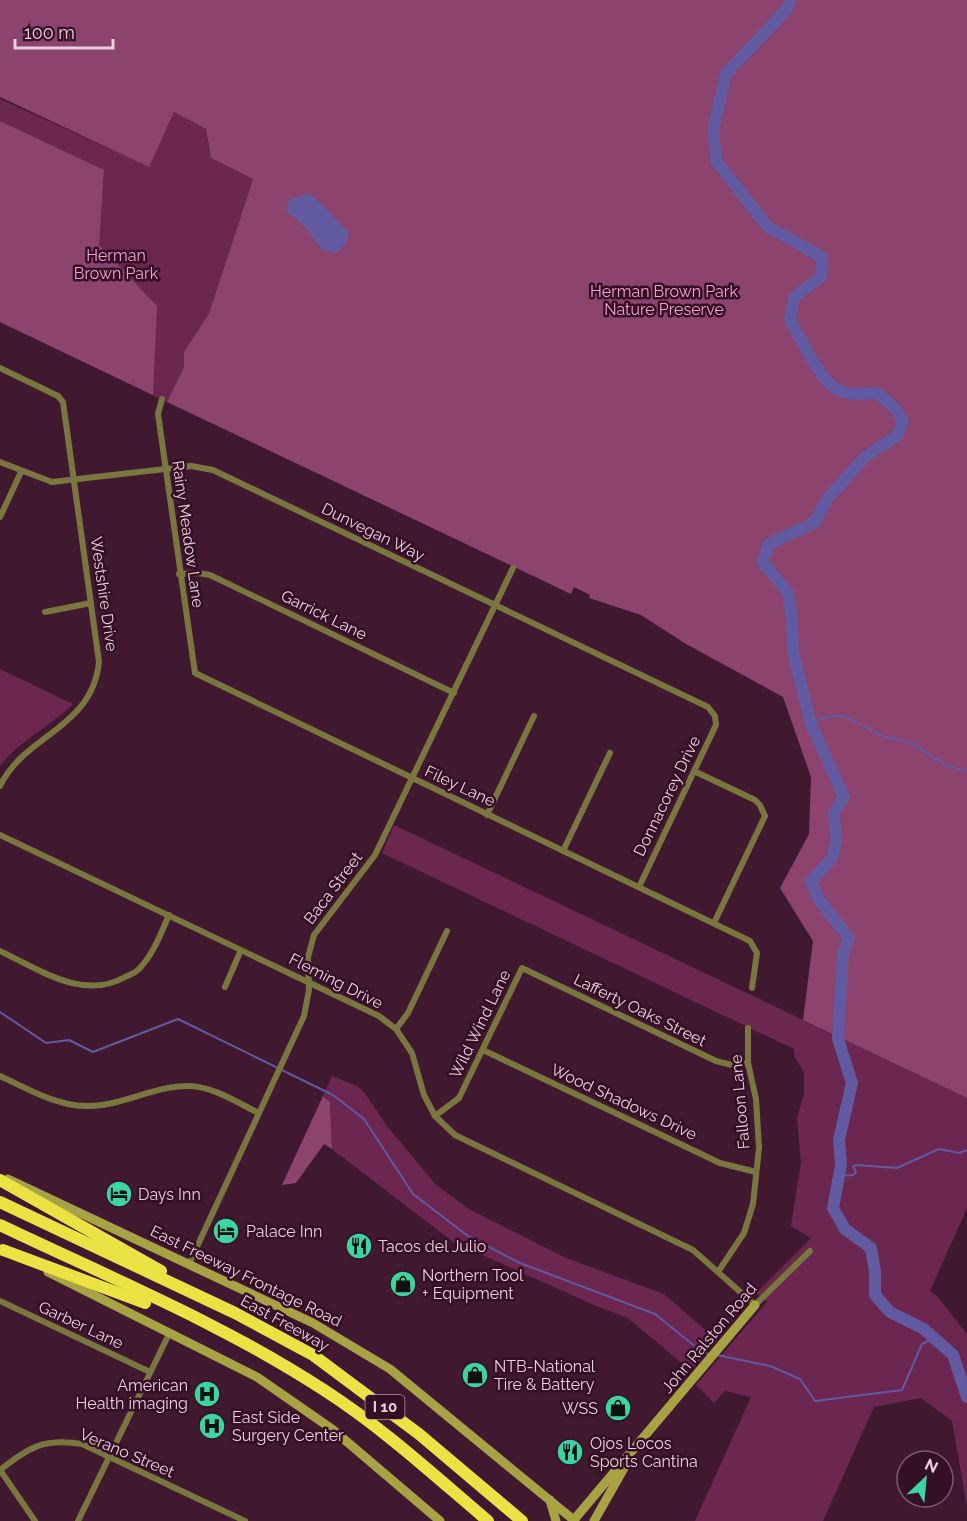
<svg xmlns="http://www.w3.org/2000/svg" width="967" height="1521" font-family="Raleway,sans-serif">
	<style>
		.green { fill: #6b274f }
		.forest { fill: #8c436d }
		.water { fill: #615aa1 }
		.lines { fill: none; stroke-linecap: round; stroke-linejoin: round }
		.stream { stroke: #615aa1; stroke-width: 2 }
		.river { stroke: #615aa1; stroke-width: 12 }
		.street { stroke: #79773f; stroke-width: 6 }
		.secondary { stroke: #a7a244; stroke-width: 9 }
		.highway { stroke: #ebe343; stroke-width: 12 }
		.labels { text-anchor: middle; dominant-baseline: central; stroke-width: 5; stroke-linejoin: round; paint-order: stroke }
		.shield { fill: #350f26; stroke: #b495a6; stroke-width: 1.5 }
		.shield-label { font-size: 15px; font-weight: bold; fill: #eacfdd }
		.park-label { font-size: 16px; fill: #f4a0cd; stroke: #350f26 }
		.street-label { font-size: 16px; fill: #eacfdd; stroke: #350f26 }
		.poi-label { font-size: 16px; fill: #eacfdd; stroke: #350f26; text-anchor: start }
	</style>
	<rect width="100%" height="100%" fill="#401930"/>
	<g class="green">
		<path d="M0 99 148 166 174 112 206 129 211 158 253 179 209 313 184 352V367L167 402 0 322Z"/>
		<path d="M0 669 73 704C50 727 20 740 0 766Z"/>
		<path d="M394 825 967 1098V1208L930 1291 937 1296 967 1334V1507L952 1421 921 1398 874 1407 823 1521H695L751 1397 725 1391 714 1403 696 1385 767 1302 756 1293 811 1238 791 1226 801 1162 797 1118 804 1093V1072L794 1056V1049L382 853Z"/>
		<path d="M332 1076 357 1086 364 1092 387 1126 436 1185 469 1209 566 1258 664 1294 717 1340 691 1371 628 1318 594 1305 467 1248 465 1251 332 1149 330 1102 323 1096Z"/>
	</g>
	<g class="forest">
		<path d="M0 0H967V1098L803 1020 813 941 780 888 809 834 811 777 783 697 686 644 641 615 589 598 590 595 574 587 571 594 167 402 184 367V352L209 313 253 179 211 158 206 129 174 112 149 167 0 97Z"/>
		<path d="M0 121 104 170 99 245 157 306 153 395 0 322Z"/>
		<path d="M323 1096 330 1102 332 1149 324 1144 296 1183 282 1185Z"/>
	</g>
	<path class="water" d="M308 193C325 205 334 219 349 232L345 245 336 253 322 250 305 227 286 211 289 200Z"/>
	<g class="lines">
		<g class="stream">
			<path d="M811 724C844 705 855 724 883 736 892 740 903 739 910 743 933 753 939 768 967 770"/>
			<path d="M0 1012 46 1043 69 1040 93 1052 178 1019 333 1095 364 1119 413 1194 468 1236 520 1263 655 1314 702 1352 708 1354"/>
			<path d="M839 1176 853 1175 856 1172 853 1166 856 1165 897 1168 939 1149 959 1153 967 1150"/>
			<path d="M717 1355 770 1366 800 1379 815 1401 902 1390 922 1344 934 1338"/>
		</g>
		<path class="river" d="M790 0 787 9 726 74 713 131 717 162 768 227 822 257 821 277 794 297 790 320C800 337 819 378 835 388 847 396 863 394 877 393L894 407 903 421 897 436 866 456 850 474 828 498 814 523 769 544 763 562 788 593 792 620 793 652 811 724 844 797 834 813 836 841 832 858 811 882 820 901 849 938 843 954 838 1039 852 1083 839 1140 841 1165 833 1208 845 1229 871 1248 875 1271V1295L890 1312 924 1329 953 1355 967 1397"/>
		<g class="street">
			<path d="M0 368 58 396 63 402 99 662C92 729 25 734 0 786"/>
			<path d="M162 399 158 414 195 673 750 941 757 953 752 988"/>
			<path d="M0 462 52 482 191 466 213 470 708 707 715 716 716 725 639 887"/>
			<path d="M0 517 21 472"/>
			<path d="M179 574 198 573 210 575 454 693"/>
			<path d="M45 612 91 603"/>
			<path d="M694 771 755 800 760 805 765 816 714 923"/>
			<path d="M487 815 534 716"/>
			<path d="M0 835 379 1016 396 1029 412 1053 424 1095 435 1116 455 1135 693 1250 755 1305 810 1251"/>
			<path d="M563 851 610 753"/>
			<path d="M0 951C38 969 83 1001 125 977 130 975 137 972 140 968 154 953 161 933 169 915"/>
			<path d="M225 987 241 950"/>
			<path d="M396 1029 408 1013 447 931"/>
			<path d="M483 1050 720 1163 756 1172"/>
			<path d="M0 1076C22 1086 44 1099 68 1104 112 1114 148 1085 190 1086 214 1087 238 1103 259 1113"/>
			<path d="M435 1116 459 1098 522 968 716 1061 732 1065 748 1063"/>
			<path d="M189 1264 304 1016 309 990 308 957 314 935 375 855 513 568"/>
			<path d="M718 1272 744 1233 753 1204 759 1148 756 1099 748 1063V1028"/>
			<path d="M0 1301 150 1372"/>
			<path d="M0 1470C29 1447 44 1438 82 1444L245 1521"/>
			<path d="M0 1470 35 1521"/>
			<path d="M78 1521 170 1332"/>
		</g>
		<g class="secondary">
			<path d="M8 1179 313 1323 390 1369 575 1521"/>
			<path d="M48 1272 257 1377 332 1429 440 1521"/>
			<path d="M550 1500 556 1521"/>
			<path d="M573 1521 755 1305"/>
			<path d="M594 1521 628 1461"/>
		</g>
		<g class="highway">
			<path d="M0 1180 161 1271"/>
			<path d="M0 1202 235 1313 313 1355 419 1434 522 1521"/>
			<path d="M0 1225C109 1277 223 1324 324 1390 383 1428 435 1476 488 1521"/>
			<path d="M3 1250 145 1303"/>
		</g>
	</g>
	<defs>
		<symbol id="hotel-disc" viewBox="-11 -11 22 22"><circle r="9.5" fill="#3dd4a3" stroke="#350f26"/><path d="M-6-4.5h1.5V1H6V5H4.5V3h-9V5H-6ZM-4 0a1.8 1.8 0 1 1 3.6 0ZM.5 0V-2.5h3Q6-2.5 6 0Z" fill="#111"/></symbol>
		<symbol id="restaurant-disc" viewBox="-11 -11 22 22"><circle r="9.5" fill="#3dd4a3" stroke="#350f26"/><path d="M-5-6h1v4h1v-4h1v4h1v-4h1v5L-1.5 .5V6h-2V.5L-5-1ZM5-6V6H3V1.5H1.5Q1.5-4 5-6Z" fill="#111"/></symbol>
		<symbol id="shop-disc" viewBox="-11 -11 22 22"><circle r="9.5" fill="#3dd4a3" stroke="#350f26"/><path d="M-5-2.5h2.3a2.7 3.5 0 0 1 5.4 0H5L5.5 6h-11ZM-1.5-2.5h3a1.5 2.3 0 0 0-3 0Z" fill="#111"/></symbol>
		<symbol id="hospital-disc" viewBox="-11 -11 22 22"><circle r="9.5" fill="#3dd4a3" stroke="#350f26"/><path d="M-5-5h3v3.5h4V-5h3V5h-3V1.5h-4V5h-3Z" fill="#111"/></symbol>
	</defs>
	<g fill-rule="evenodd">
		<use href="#hotel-disc" x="104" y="1179" width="30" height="30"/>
		<use href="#hotel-disc" x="211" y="1216" width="30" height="30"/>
		<use href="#restaurant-disc" x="344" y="1231" width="30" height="30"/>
		<use href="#shop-disc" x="388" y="1269" width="30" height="30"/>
		<use href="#shop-disc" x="460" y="1360" width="30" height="30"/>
		<use href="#hospital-disc" x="192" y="1379" width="30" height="30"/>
		<use href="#shop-disc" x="603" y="1393" width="30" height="30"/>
		<use href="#hospital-disc" x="197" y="1411" width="30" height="30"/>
		<use href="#restaurant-disc" x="555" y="1437" width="30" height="30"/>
	</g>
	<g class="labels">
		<rect class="shield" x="365.5" y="1395" width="39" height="24" rx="4.5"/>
		<g class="shield-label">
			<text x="385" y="1407">I 10</text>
		</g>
		<g class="park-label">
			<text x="116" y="255">Herman<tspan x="116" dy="18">Brown Park</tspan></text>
			<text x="664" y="291">Herman Brown Park<tspan x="664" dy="18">Nature Preserve</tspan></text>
		</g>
		<g class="street-label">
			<text transform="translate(373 532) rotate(26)">Dunvegan Way</text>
			<text transform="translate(188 534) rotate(82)">Rainy Meadow Lane</text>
			<text transform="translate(104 594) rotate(82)">Westshire Drive</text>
			<text transform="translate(324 615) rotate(26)">Garrick Lane</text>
			<text transform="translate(460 786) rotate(25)">Filey Lane</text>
			<text transform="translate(667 796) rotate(-64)">Donnacorey Drive</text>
			<text transform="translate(333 888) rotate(-53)">Baca Street</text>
			<text transform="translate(336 981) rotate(27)">Fleming Drive</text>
			<text transform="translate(640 1010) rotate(26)">Lafferty Oaks Street</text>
			<text transform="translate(480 1024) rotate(-64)">Wild Wind Lane</text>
			<text transform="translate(624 1102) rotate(25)">Wood Shadows Drive</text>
			<text transform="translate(740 1102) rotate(-95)">Falloon Lane</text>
			<text transform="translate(246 1276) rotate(26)">East Freeway Frontage Road</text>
			<text transform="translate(285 1323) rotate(29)">East Freeway</text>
			<text transform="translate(81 1325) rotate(25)">Garber Lane</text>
			<text transform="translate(709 1338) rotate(-50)">John Ralston Road</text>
			<text transform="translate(127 1453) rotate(23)">Verano Street</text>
		</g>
		<g class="poi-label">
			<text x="138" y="1194">Days Inn</text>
			<text x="246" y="1231">Palace Inn</text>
			<text x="378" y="1246">Tacos del Julio</text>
			<text x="422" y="1275">Northern Tool<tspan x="422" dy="18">+ Equipment</tspan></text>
			<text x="494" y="1366">NTB-National<tspan x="494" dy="18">Tire &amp; Battery</tspan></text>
			<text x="188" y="1385" text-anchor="end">American<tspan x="188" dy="18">Health imaging</tspan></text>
			<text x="598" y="1408" text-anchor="end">WSS</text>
			<text x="232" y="1417">East Side<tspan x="232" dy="18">Surgery Center</tspan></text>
			<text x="590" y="1443">Ojos Locos<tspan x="590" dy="18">Sports Cantina</tspan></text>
		</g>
	</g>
	<g transform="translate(925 1479) rotate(26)"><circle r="28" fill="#350f26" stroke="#7d5c6f" stroke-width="1.5"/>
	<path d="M0-4.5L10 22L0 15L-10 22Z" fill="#3dd4a3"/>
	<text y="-9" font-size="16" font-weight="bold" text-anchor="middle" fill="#eacfdd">N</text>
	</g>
	<path d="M15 39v9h98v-9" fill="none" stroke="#eacfdd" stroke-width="3"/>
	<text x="24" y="39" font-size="18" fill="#eacfdd" stroke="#350f26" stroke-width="4.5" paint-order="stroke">100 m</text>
</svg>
